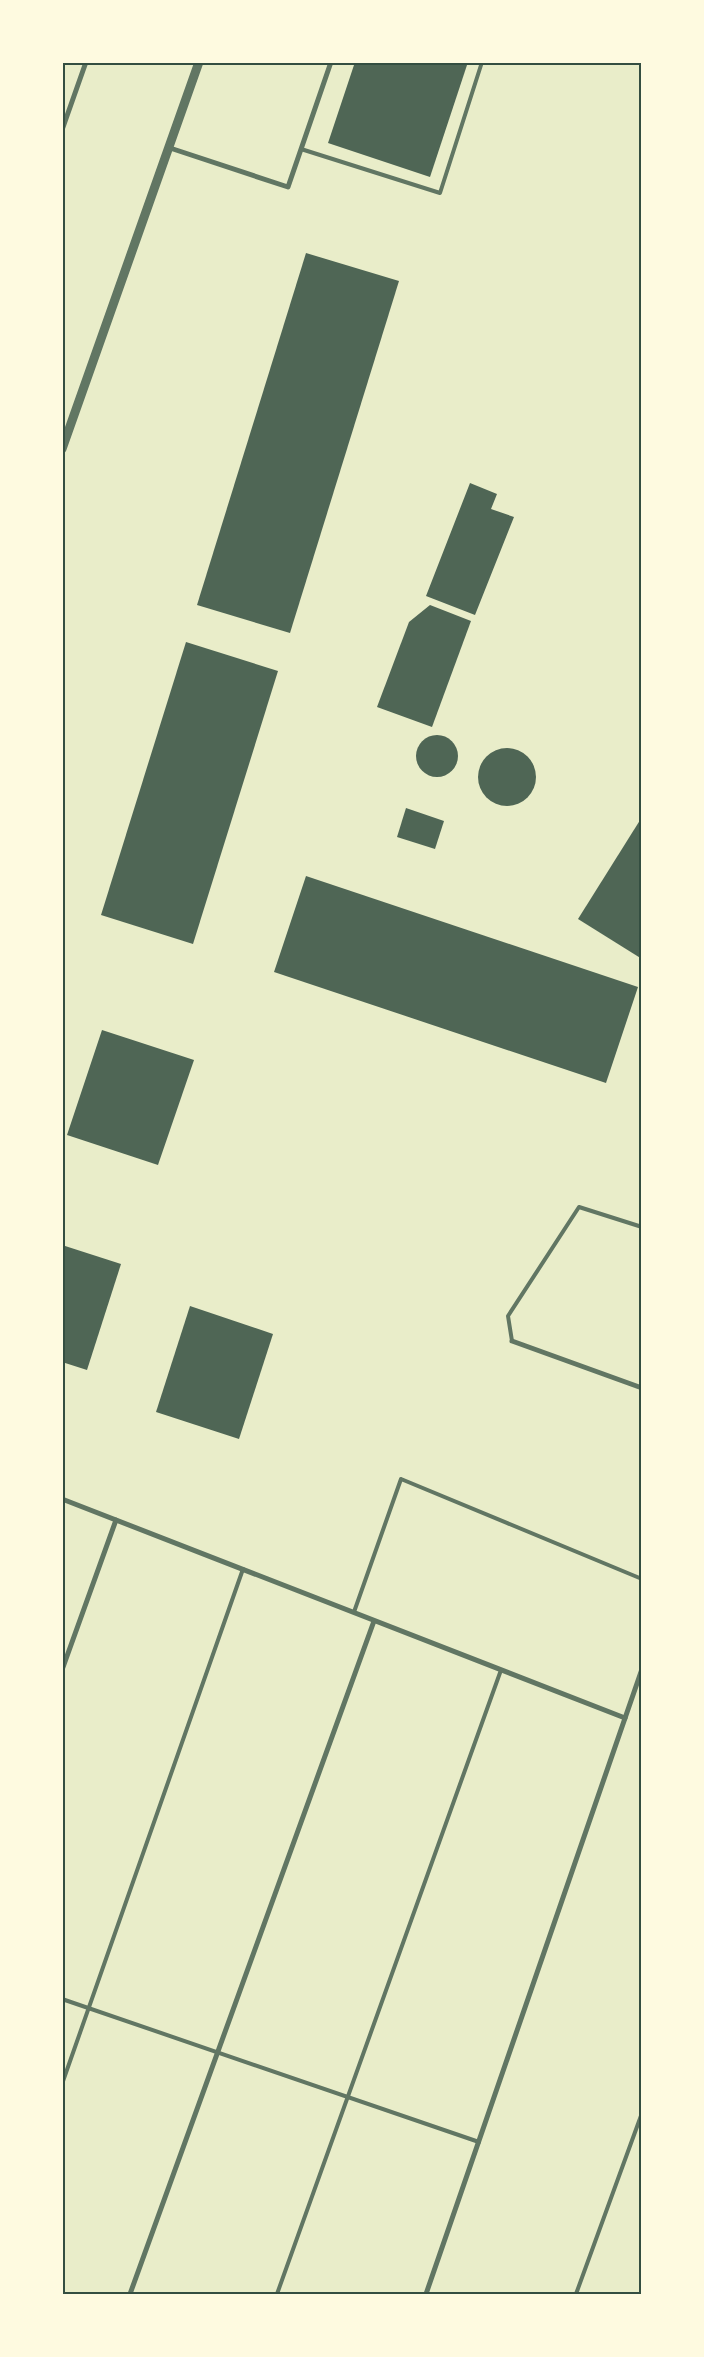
<svg xmlns="http://www.w3.org/2000/svg" width="704" height="2357" font-family="Raleway,sans-serif">
	<style>
		.building { fill: #4f6655 }
		.lines { fill: none; stroke-linecap: round; stroke-linejoin: round }
		.service { stroke: #617663; stroke-width: 4 }
		.minor { stroke: #617663; stroke-width: 5 }
		.tertiary { stroke: #617663; stroke-width: 9 }
		.neatline { fill: none; stroke: #344e41; stroke-width: 2 }
	</style>
	<rect width="100%" height="100%" fill="#e9edc9"/>
	<g class="building">
		<path d="M355 62H468L430 177 328 143Z"/>
		<path d="M306 253 399 281 290 633 197 605Z"/>
		<path d="M470 483 497 494 491 509 514 517 475 615 426 596Z"/>
		<path d="M430 605 471 621 432 727 377 707 409 622Z"/>
		<path d="M186 642 278 671 193 944 101 915Z"/>
		<circle cx="437" cy="756" r="21"/>
		<circle cx="507" cy="777" r="29"/>
		<path d="M406 808 444 821 435 849 397 837Z"/>
		<path d="M642 817V959L578 919Z"/>
		<path d="M306 876 638 987 606 1083 274 972Z"/>
		<path d="M102 1030 194 1060 158 1165 67 1135Z"/>
		<path d="M62 1245 121 1264 87 1370 62 1362Z"/>
		<path d="M190 1306 273 1334 239 1439 156 1412Z"/>
	</g>
	<g class="lines">
		<g class="service">
			<path d="M301 149 440 193 482 62"/>
			<path d="M512 1341 508 1316 579 1207 642 1227"/>
			<path d="M354 1612 401 1479 642 1579"/>
			<path d="M62 1999 479 2142"/>
			<path d="M62 2084 243 1569"/>
			<path d="M277 2294 501 1670"/>
			<path d="M576 2294 642 2113"/>
		</g>
		<g class="minor">
			<path d="M62 130 86 62"/>
			<path d="M170 148 288 187 331 62"/>
			<path d="M512 1341 642 1388"/>
			<path d="M62 1499 625 1718"/>
			<path d="M62 1670 116 1520"/>
			<path d="M130 2294 374 1621"/>
			<path d="M426 2294 642 1669"/>
		</g>
		<path class="tertiary" d="M62 449 199 62"/>
	</g>
	<rect width="704" height="2357" fill="none" stroke="#fefae0" stroke-width="128"/>
	<rect x="64" y="64" width="576" height="2229" class="neatline"/>
</svg>
